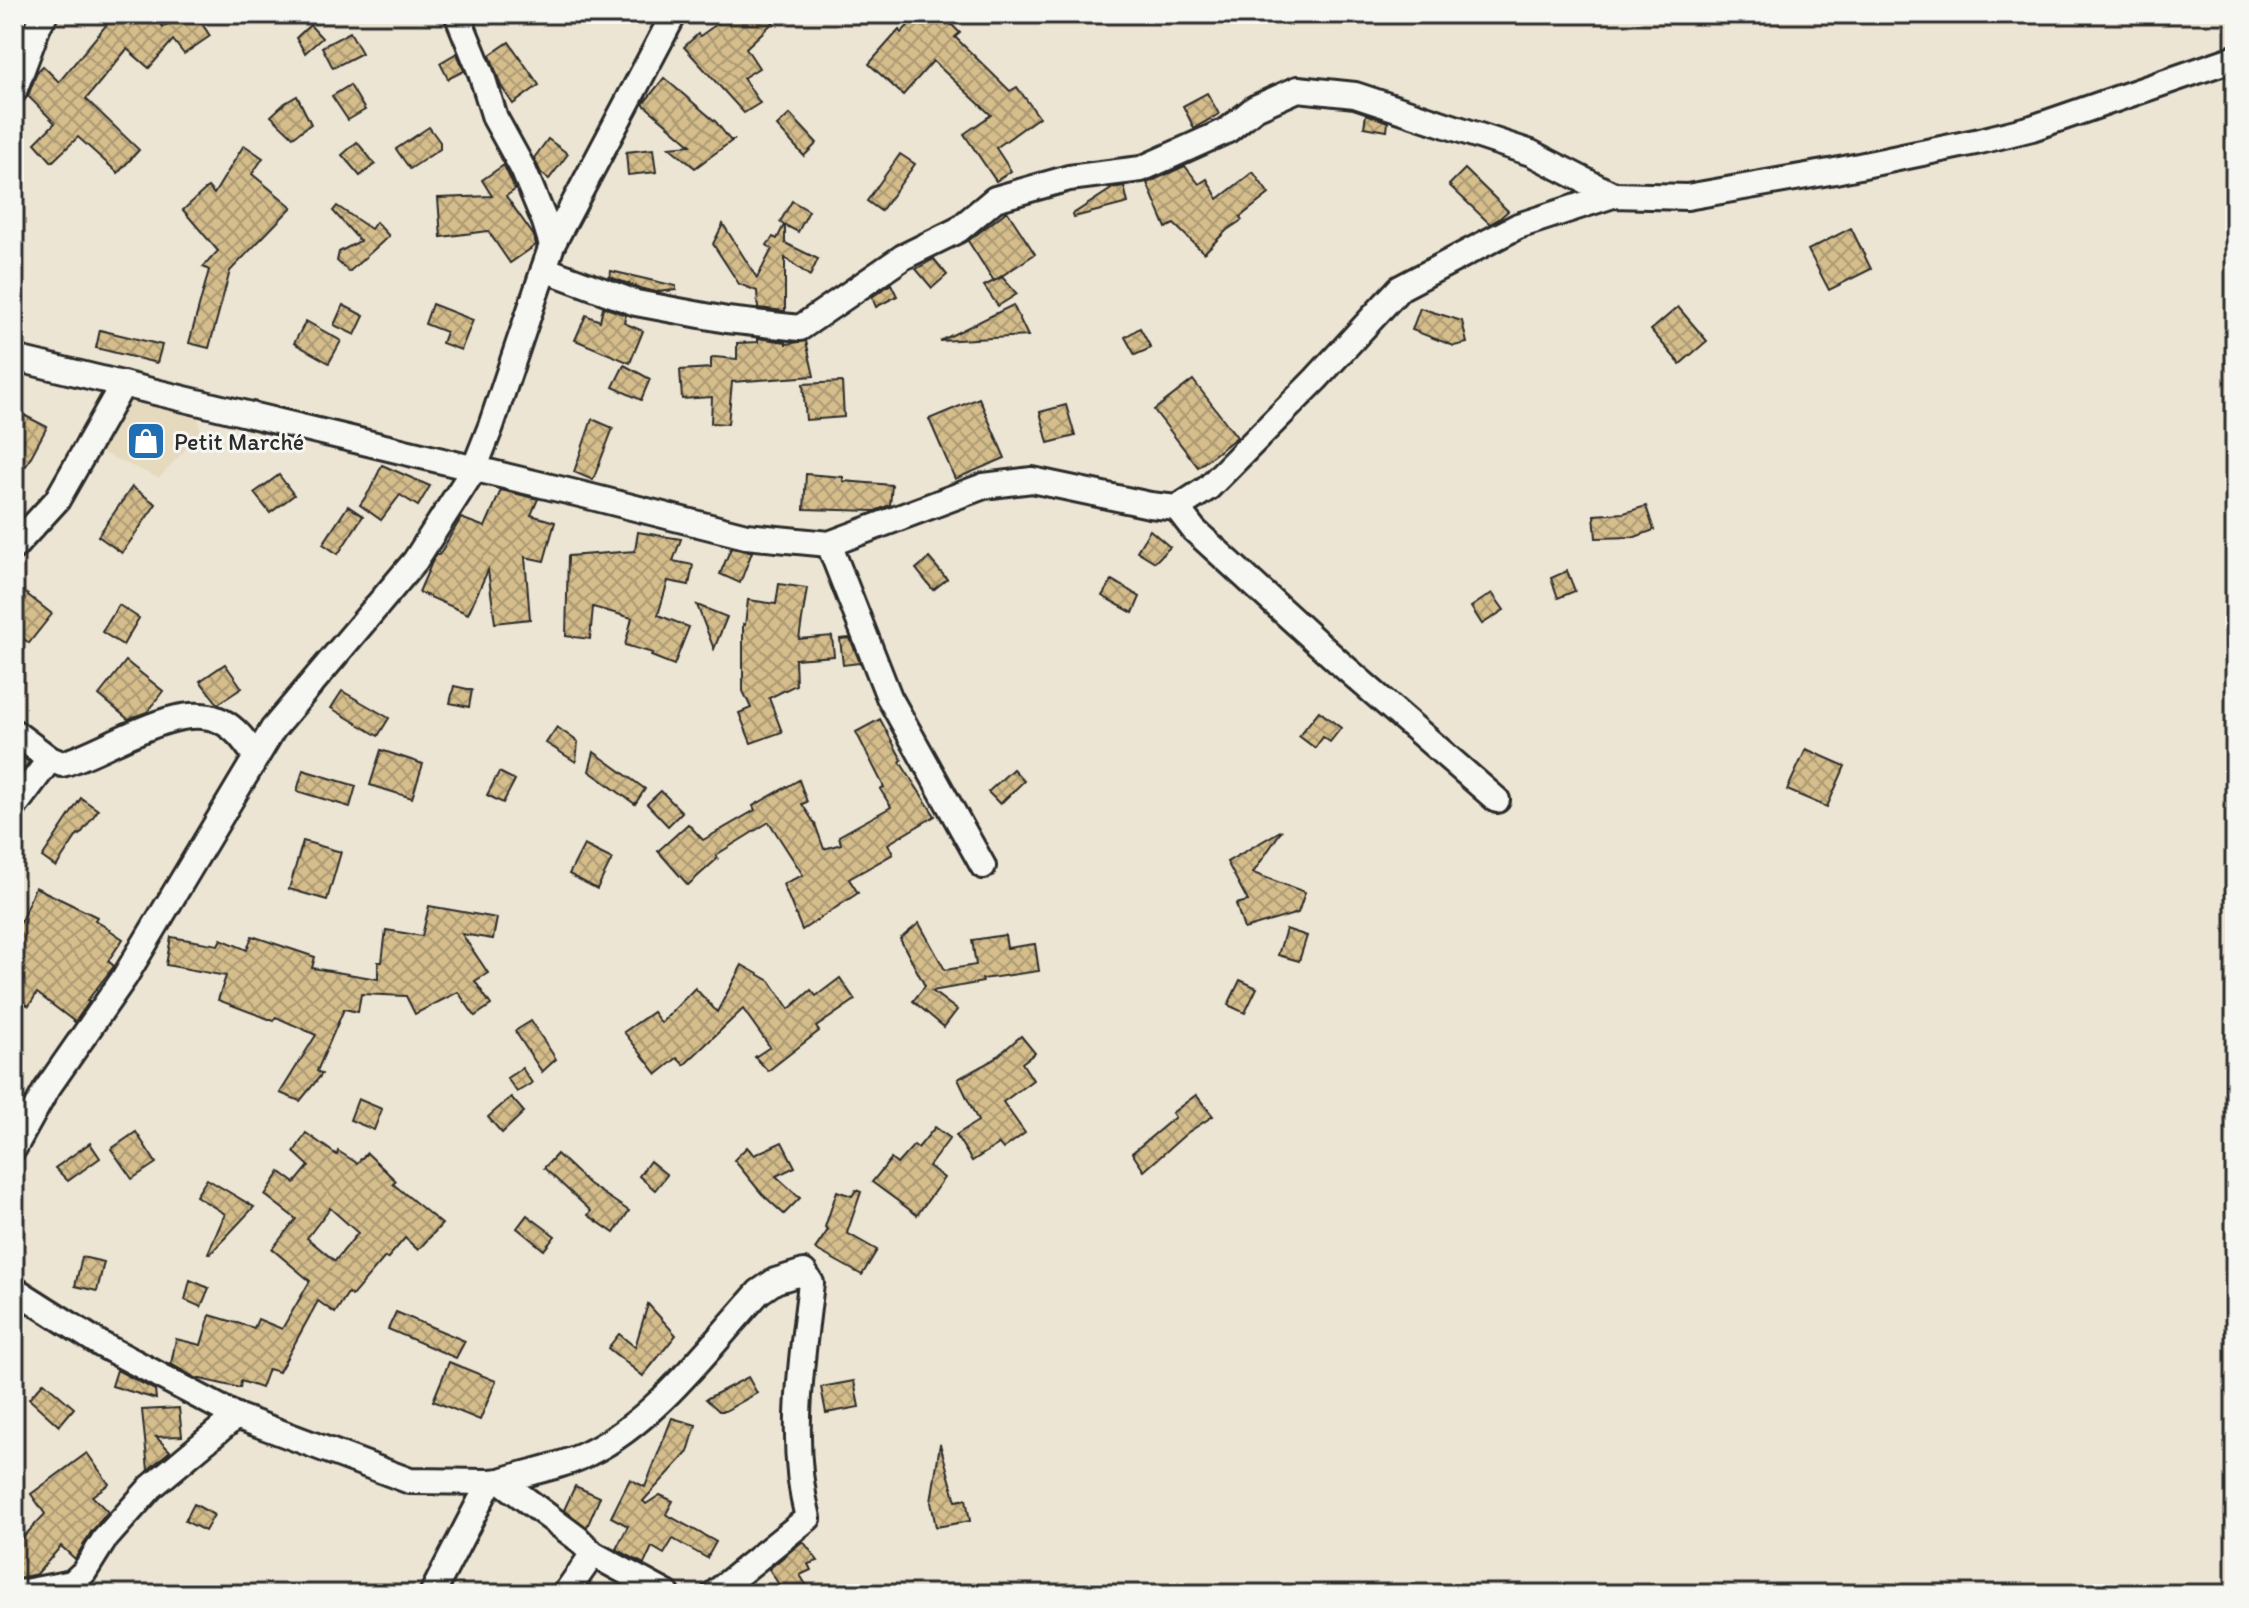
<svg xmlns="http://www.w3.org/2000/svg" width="2249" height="1608" font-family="Itim,sans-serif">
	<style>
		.built { fill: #e5d9be }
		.building { fill: url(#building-cross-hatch); stroke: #2b2b2b; stroke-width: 2; fill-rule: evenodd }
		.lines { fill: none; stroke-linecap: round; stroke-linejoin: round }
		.minor-casing { stroke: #2b2b2b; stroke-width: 30 }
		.minor { stroke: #f6f6f2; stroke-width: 24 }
		.labels { text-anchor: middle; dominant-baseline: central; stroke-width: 6; stroke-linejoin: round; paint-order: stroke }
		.poi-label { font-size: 24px; fill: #2b2b2b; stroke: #f6f6f2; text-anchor: start }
	</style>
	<defs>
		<pattern id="building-cross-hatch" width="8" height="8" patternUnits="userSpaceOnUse" patternTransform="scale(2)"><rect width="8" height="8" fill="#d5bd8c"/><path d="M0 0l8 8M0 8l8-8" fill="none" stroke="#ad9a73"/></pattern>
	</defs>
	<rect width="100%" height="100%" fill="#ece5d3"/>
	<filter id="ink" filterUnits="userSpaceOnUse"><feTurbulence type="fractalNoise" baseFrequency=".0125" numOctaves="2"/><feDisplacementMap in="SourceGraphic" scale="16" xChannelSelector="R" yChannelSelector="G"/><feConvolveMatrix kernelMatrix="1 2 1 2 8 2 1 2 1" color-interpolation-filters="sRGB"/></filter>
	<g filter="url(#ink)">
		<path class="built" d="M125 391 197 411 201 432 159 478 96 450Z"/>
		<g class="building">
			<path d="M102 14H155L163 27 182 14H196L210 36 184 54 173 40 149 68 127 49 86 99 139 150 118 173 78 137 52 162 35 143 55 123 28 96 37 72 43 66 59 82 108 23Z"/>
			<path d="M731 14H782L746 48 759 68 743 78 760 103 744 113 684 47 698 34 700 36Z"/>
			<path d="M919 14H941L960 33 955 37 1010 91 1017 87 1039 117 996 148 1011 171 996 181 964 134 991 115 933 61 903 95 869 64 899 30 901 33Z"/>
			<path d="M310 25 322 38 305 53 296 38Z"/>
			<path d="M350 32 362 53 333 68 322 47Z"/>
			<path d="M509 42 539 85 513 104 501 86 490 55Z"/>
			<path d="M457 53 464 71 448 79 440 63Z"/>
			<path d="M664 78 716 122 730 140H733L695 168 669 147 691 145 643 104Z"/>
			<path d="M350 85 365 110 348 120 332 96Z"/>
			<path d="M1207 93 1219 114 1194 128 1183 106Z"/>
			<path d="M297 96 311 124 293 137 271 116 285 103Z"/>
			<path d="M790 114 817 143 804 156 777 126Z"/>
			<path d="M1366 114 1388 122 1387 131 1364 127Z"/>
			<path d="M429 127 440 142V149L410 169 396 149Z"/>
			<path d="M548 139 568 154 549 179 541 173 534 158Z"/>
			<path d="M357 142 375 164 360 176 342 155Z"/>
			<path d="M244 145 263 158 252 174 292 207 230 271 209 348 189 343 209 270 203 267 218 251 183 210 208 187 214 194Z"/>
			<path d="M653 149 656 172 628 175 626 152Z"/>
			<path d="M900 154 915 164 881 211 867 201Z"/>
			<path d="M504 165 515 190 506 196 534 236 536 245 510 263 488 231 441 237 438 198 492 196 482 180Z"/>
			<path d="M1185 166 1199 184 1207 179 1218 199 1253 172 1269 194 1240 217 1242 220 1227 230 1204 253 1174 224 1166 228 1147 183Z"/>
			<path d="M1465 169 1508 211 1500 218 1490 224 1449 185Z"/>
			<path d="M1124 186 1128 203 1074 217 1073 214 1113 188Z"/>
			<path d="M792 201 809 211 798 232 785 225V243L818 259 810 276 785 258V311L758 308 757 291 739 284 713 244 723 224 757 278 772 249 767 245 773 237 777 239 784 225 780 222Z"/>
			<path d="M337 206 371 229 376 222 389 236 349 272 337 261 339 252 360 241 333 211Z"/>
			<path d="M1007 211 1035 254 994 281 968 241Z"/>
			<path d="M1851 228 1871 269 1829 290 1808 250Z"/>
			<path d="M934 259 947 275 932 288 916 269Z"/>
			<path d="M611 271 676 286V290L656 292 640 288 610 277Z"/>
			<path d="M1002 277 1017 294 998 306 984 286Z"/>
			<path d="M891 284 897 296 876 307 872 297Z"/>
			<path d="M432 304 473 320 461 350 442 343 446 332 425 324Z"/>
			<path d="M343 305 364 316 355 335 334 325Z"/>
			<path d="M1013 305 1028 336 940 341Z"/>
			<path d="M603 307 626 315 624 323 643 331 630 363 575 340 586 315 600 321Z"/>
			<path d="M1678 307 1707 341 1680 364 1651 330Z"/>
			<path d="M1420 308 1462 321 1467 343 1454 346 1412 330Z"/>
			<path d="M306 321 341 341 329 363 294 343Z"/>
			<path d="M1140 328 1151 348 1135 355 1125 337Z"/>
			<path d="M100 330 162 345 157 363 96 348Z"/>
			<path d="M758 338 786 342V344L806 341 814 376 732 382 728 424 711 423 712 397 682 399 680 370 711 368V359L714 357 737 359V343L758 342Z"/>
			<path d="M624 365 650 379 641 400 613 387Z"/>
			<path d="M1193 380 1237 437 1198 467 1154 410Z"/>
			<path d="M842 382 844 417 806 420 803 384Z"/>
			<path d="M979 398 1005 458 955 479 929 419Z"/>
			<path d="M1066 405 1075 436 1048 443 1040 412Z"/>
			<path d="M14 410 47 427 26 466 14 460Z"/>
			<path d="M592 419 613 428 593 480 574 472Z"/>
			<path d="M382 465 430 486 418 506 400 495 381 520 360 505 370 490Z"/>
			<path d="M806 474 843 477V481L892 485 890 505 875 511 804 509Z"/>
			<path d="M279 475 294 495 270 513 254 493Z"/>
			<path d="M132 487 156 504 122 553 98 536Z"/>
			<path d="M501 490 538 499 531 515 555 522 544 561 525 557 530 619 495 623 488 570 468 614 419 592 432 562 437 554 439 555 461 518 485 527Z"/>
			<path d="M348 506 363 516 338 554 323 544Z"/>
			<path d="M1646 506 1654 530 1635 537 1596 538 1594 515 1624 513Z"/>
			<path d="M1150 530 1170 547 1155 562 1137 551Z"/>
			<path d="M638 532 681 539 673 561 693 565 689 585 668 581 658 615 689 627 674 665 651 656 653 653 625 645 632 618 593 607 590 639 566 636 568 556 635 551Z"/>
			<path d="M731 548 752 552 740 583 720 574Z"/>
			<path d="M929 558 947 579 933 590 916 569Z"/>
			<path d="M1567 571 1575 591 1558 598 1551 578Z"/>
			<path d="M1112 580 1140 597 1133 613 1102 596Z"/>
			<path d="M14 584 52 614 29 643 14 631Z"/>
			<path d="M779 584 807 588 799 639 832 636 834 656 795 659 796 685 769 698 782 732 751 743 739 713 751 708 743 691V624L745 625 748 600 776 604Z"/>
			<path d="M1492 593 1504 610 1482 624 1471 607Z"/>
			<path d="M119 605 139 618 123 645 102 632Z"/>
			<path d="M697 605 727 617 714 649Z"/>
			<path d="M850 638 860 663 843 665 840 639Z"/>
			<path d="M126 661 163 691 147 712 128 719 99 695Z"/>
			<path d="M225 664 242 688 218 704 200 681Z"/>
			<path d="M454 686 472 690 469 707 450 703Z"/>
			<path d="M342 691 389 718 378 736 331 708Z"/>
			<path d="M1319 711 1341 728 1330 742 1323 737 1315 748 1299 736Z"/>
			<path d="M880 719 902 760 900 762 935 816 888 844 893 854 849 879 858 893 802 930 783 884 803 875 769 822 716 855 718 858 688 885 658 851 688 824 703 840 755 810 753 806 799 780 807 802 802 804 815 824 824 849 841 844 839 836 891 807 880 789 884 787 856 732Z"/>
			<path d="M557 727 578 742 576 762 546 743Z"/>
			<path d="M1806 749 1845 766 1827 807 1787 790Z"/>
			<path d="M381 750 423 764 412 798 370 785Z"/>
			<path d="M14 751 29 762 14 782Z"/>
			<path d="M594 752 645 789 635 804 589 771Z"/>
			<path d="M1013 769 1024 781 1000 804 988 792Z"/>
			<path d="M303 770 356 786 350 807 297 791Z"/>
			<path d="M499 772 515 780 503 803 487 795Z"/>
			<path d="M661 791 682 812 668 826 647 804Z"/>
			<path d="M81 798 98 810 80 835 78 834 56 867 42 857Z"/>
			<path d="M1282 830 1253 873 1305 892 1298 913 1244 929 1236 904 1248 901 1227 862Z"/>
			<path d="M303 841 341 852 327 900 289 889Z"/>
			<path d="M584 845 612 859 597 889 569 874Z"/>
			<path d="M35 887 97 917 95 920 123 939 108 961 114 966 87 1001 89 1002 75 1022 37 993 29 1006 14 997V938Z"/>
			<path d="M429 906 497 918 493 939 462 934 488 973 475 981 491 1005 475 1016 458 992 415 1014 406 996 361 994 358 1012 344 1009 317 1071 322 1074 300 1101 280 1093 316 1035 276 1017 274 1021 218 1000 226 976 166 965 171 937 218 945 221 939 247 950 252 936 315 957 312 968 378 979V962H382L386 930 422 936Z"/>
			<path d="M919 923 945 970 976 965 972 940 1005 935 1007 948 1035 944 1039 971 982 979 983 982 932 991 957 1010 944 1027 913 1001 925 986 900 939Z"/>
			<path d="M1286 929 1307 936 1299 961 1278 955Z"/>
			<path d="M742 965 770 981 789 1009 811 990 816 996 840 978 855 1000 816 1027 819 1031 768 1071 755 1057 770 1047 743 1009 684 1065 677 1058 657 1074 624 1032 653 1012 661 1023 695 988 717 1012Z"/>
			<path d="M1240 980 1257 988 1245 1013 1228 1005Z"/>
			<path d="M531 1021 556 1059 542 1072 515 1031Z"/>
			<path d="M1021 1036 1035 1053 1022 1063 1033 1080 1003 1102 1025 1133 1003 1149 999 1144 972 1161 956 1135 978 1121 958 1079 993 1060Z"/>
			<path d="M522 1068 532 1083 517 1092 507 1078Z"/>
			<path d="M1196 1095 1213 1116 1187 1133 1144 1171 1132 1153 1175 1117 1172 1113Z"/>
			<path d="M511 1097 524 1112 502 1133 488 1117Z"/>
			<path d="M358 1099 382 1109 374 1130 350 1120Z"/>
			<path d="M935 1127 950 1138 929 1166 944 1178 917 1215 872 1182 891 1159 897 1164 914 1145 918 1148Z"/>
			<path d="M136 1132 156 1163 132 1179 111 1149Z"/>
			<path d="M306 1133 337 1155 338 1151 357 1163 367 1153 396 1181 393 1184 442 1224 418 1250 405 1238 387 1259 385 1257 352 1296 348 1293 335 1313 318 1301 279 1372 268 1369 261 1388 241 1381 240 1388 196 1378 171 1364 176 1339 201 1345 210 1315 254 1328 258 1319 282 1329 310 1281 272 1249 296 1219 265 1195 280 1172 295 1183 309 1166 294 1152ZM330 1208 358 1233 335 1261 307 1238Z"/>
			<path d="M782 1142 795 1167 776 1176 800 1198 784 1214 762 1194 734 1160 747 1147 754 1155Z"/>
			<path d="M90 1143 100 1158 68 1181 55 1168Z"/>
			<path d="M557 1154 589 1184 629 1211 614 1233 588 1215 591 1211 544 1168Z"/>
			<path d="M650 1161 667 1175 655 1190 639 1176Z"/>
			<path d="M207 1179 254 1207 210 1254 208 1253 225 1214 196 1196Z"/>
			<path d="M856 1190 861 1192 847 1233 877 1250 862 1275 815 1249 828 1230 825 1227 837 1191 852 1196Z"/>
			<path d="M527 1215 555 1236 544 1250 517 1228Z"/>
			<path d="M82 1257 104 1262 97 1291 75 1286Z"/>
			<path d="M190 1280 209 1288 201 1307 185 1300Z"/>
			<path d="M648 1304 676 1335 643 1376 608 1348 619 1334 635 1347Z"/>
			<path d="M396 1312 465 1341 456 1358 388 1329Z"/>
			<path d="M449 1362 496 1381 480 1420 433 1401Z"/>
			<path d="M117 1370 155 1390 156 1399 112 1386Z"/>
			<path d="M748 1377 757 1393 725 1411H719L706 1399Z"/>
			<path d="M854 1381 859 1407 826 1413 821 1387Z"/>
			<path d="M44 1382 74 1408 59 1426 29 1399Z"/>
			<path d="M179 1408 182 1436 156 1437 170 1451 148 1470 142 1410Z"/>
			<path d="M672 1418 696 1425 688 1452 643 1501 646 1504 660 1495 673 1501 666 1514 716 1542 707 1558 673 1539 664 1554 652 1547 644 1564 616 1549 628 1526 611 1517 630 1479 645 1487Z"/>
			<path d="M940 1444 956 1501 966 1499 970 1521 936 1527 931 1502Z"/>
			<path d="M87 1453 109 1484 92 1496 108 1512 91 1532 75 1559 61 1546 37 1574 14 1579V1547L45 1514 31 1494Z"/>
			<path d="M575 1486 600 1497 587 1527 564 1510Z"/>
			<path d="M194 1504 214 1515 205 1531 185 1521Z"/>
			<path d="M803 1541 818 1561 808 1564 811 1570 800 1575 812 1594H785L769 1569Z"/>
		</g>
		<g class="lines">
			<defs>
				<g id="minor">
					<path d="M14 91 38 26 45 14"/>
					<path d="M552 245 674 14"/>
					<path d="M544 269 636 303 727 320 800 328 903 257 958 230 995 199 1069 178 1141 169 1228 130 1255 108 1298 89 1355 95 1531 153 1613 195"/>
					<path d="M14 358 584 495 746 536 829 544 984 486 1032 480 1150 505 1177 508 1208 488 1316 379 1400 288 1518 226 1613 195 1687 197 1835 171 1980 141 2032 128 2235 58"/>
					<path d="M1177 508 1194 530 1342 665 1497 800"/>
					<path d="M829 544 889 697 983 866"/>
					<path d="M14 547 57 500 123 384"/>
					<path d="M14 732 50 759 62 764C106 752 177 699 221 721 237 729 246 743 256 757"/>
					<path d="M14 807 50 759"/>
					<path d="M14 1148 46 1090 124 978 273 729 415 561 474 469 491 426 552 245 545 222 523 169 495 118 481 73 457 14"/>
					<path d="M14 1289 102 1345 236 1416 410 1481 490 1482 501 1481C530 1471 562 1467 589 1453 655 1421 710 1346 759 1292L775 1281 804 1272 811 1283C802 1360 788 1441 808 1518L714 1594"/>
					<path d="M501 1481 577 1538 593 1554 667 1594"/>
					<path d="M14 1594 72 1583 84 1572 104 1540 151 1487 236 1416"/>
					<path d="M432 1594 490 1482"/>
					<path d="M565 1594 593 1554"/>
				</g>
			</defs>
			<use href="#minor" class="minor-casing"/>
			<use href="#minor" class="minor"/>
		</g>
	</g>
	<defs>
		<symbol id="shop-square" viewBox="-11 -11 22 22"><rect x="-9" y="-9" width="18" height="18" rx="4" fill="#1f6fb2" stroke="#f6f6f2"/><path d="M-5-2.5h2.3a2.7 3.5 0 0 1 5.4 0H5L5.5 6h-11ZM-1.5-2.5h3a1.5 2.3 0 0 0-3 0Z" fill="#fff"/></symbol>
	</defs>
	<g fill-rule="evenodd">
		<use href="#shop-square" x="124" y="419" width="44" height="44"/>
	</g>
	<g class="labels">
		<g class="poi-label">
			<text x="174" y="441">Petit Marché</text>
		</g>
	</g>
	<rect width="2249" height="1608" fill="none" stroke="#f6f6f2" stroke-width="48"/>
	<rect x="24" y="24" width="2201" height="1560" fill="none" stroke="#2b2b2b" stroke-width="3" filter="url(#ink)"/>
</svg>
